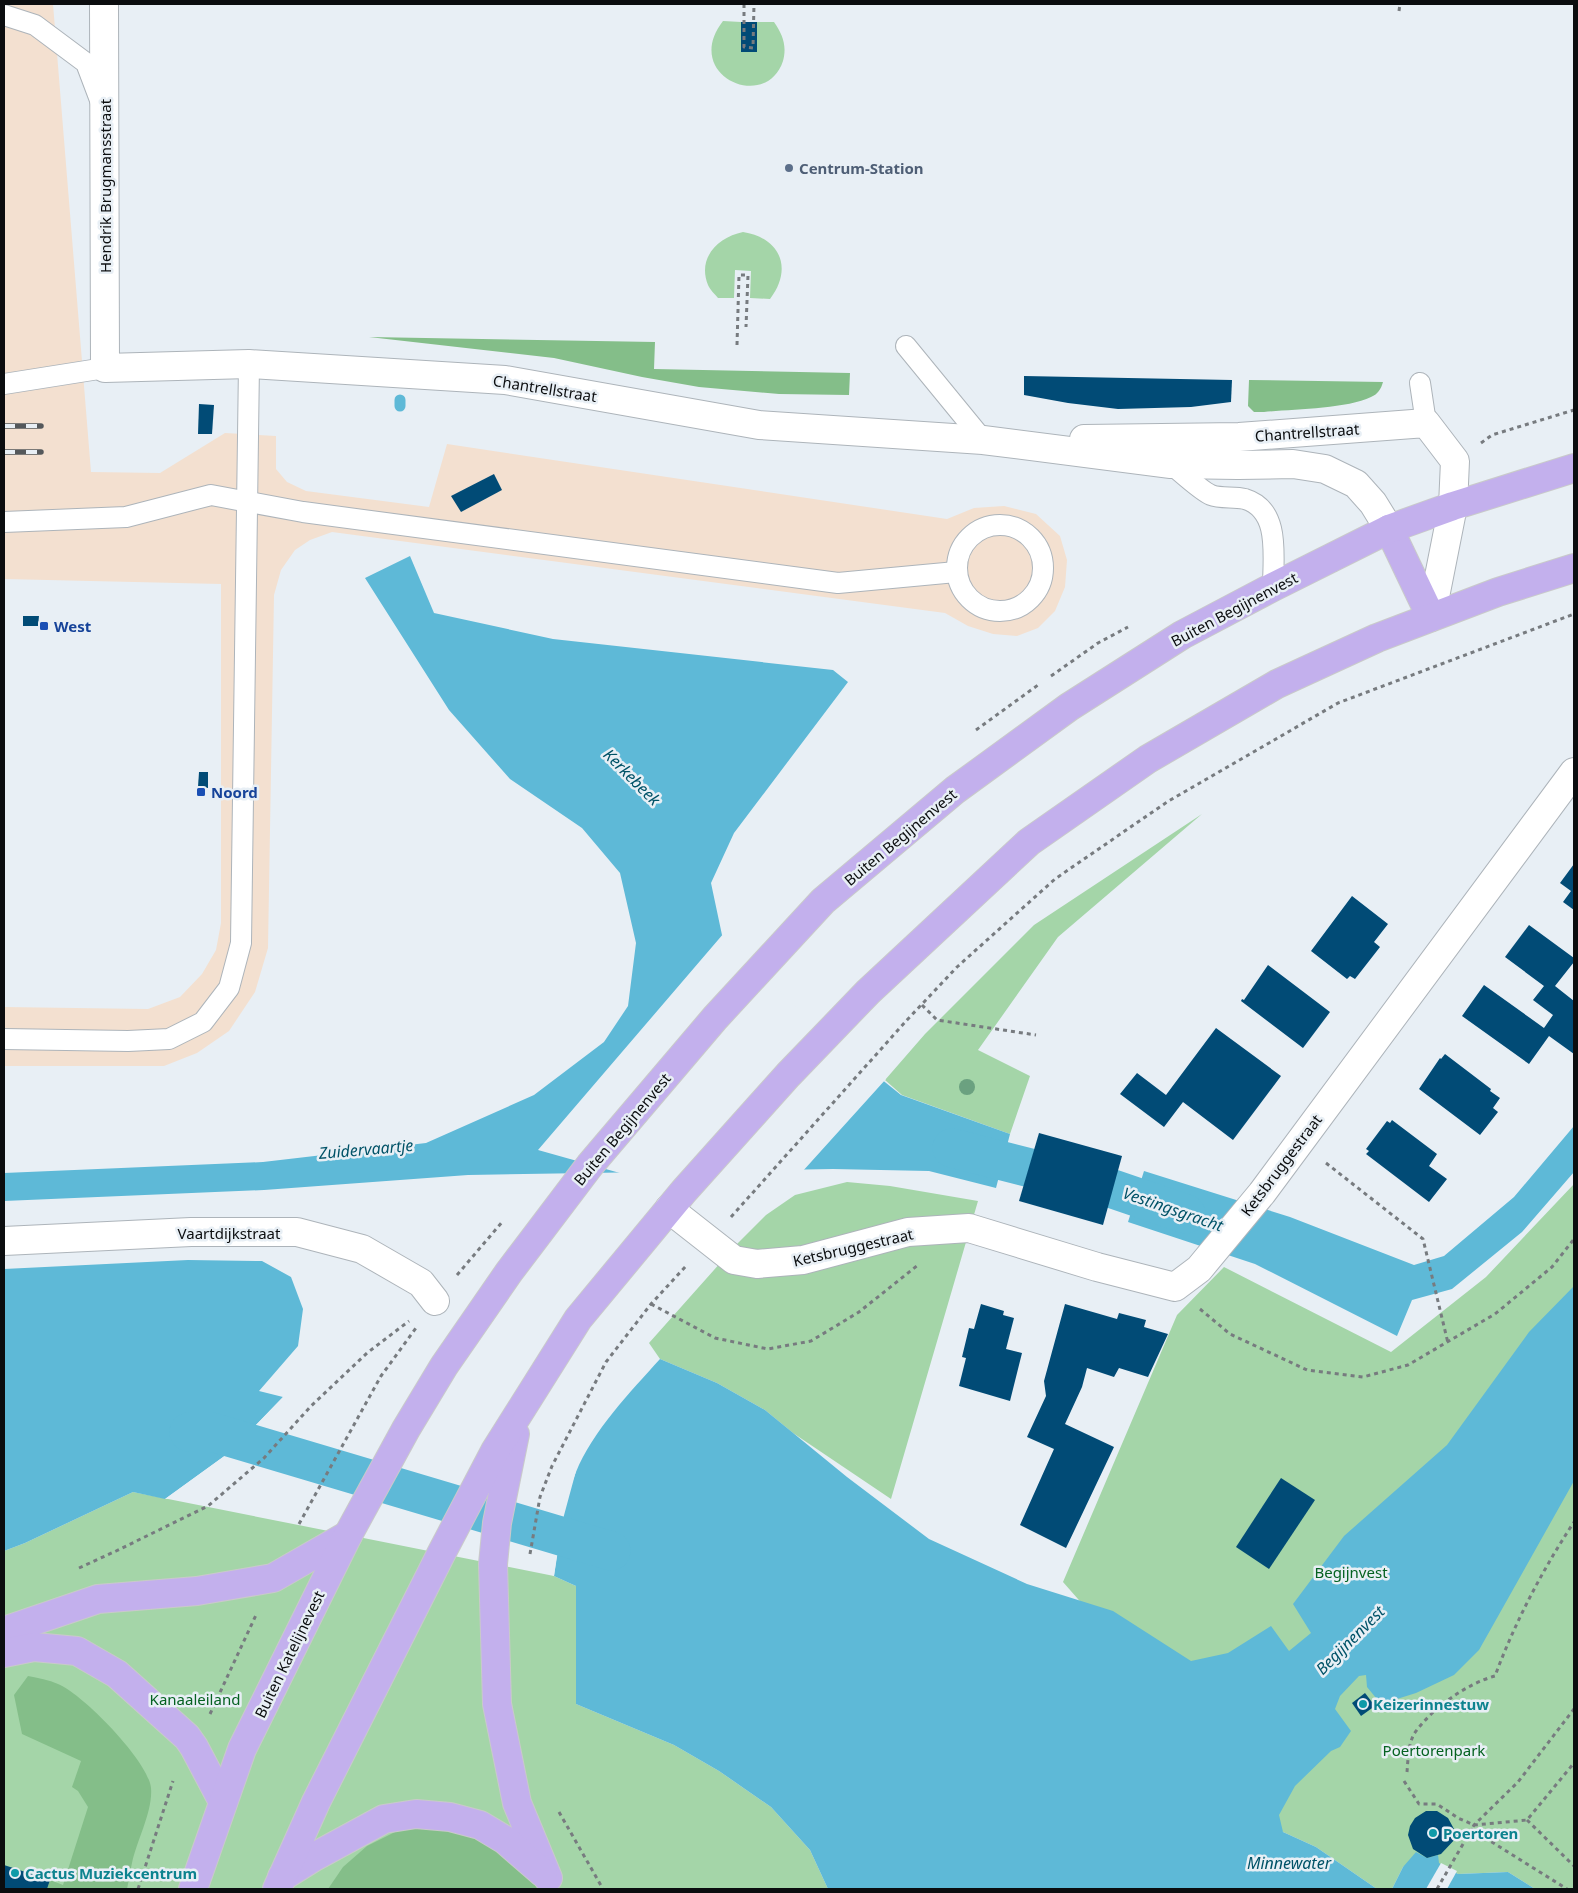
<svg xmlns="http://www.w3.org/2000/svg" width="1578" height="1893" font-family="'Noto Sans',sans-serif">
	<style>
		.industrial { fill: #f3e0d0 }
		.green { fill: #a4d5a8 }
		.forest { fill: #84be89 }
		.water { fill: #5eb9d7 }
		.pier { fill: #e8eff5 }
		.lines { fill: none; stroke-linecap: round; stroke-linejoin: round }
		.stream { stroke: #5eb9d7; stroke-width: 11 }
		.canal { stroke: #5eb9d7; stroke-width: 39 }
		.building { fill: #014b76 }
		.lane-casing { stroke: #adb4ba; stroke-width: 22 }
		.street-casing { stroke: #adb4ba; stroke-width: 30 }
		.primary-casing { stroke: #c9caca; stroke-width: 30 }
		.path { stroke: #777b7f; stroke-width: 3; stroke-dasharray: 4 4; stroke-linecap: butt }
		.lane { stroke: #fff; stroke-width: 20 }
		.street { stroke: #fff; stroke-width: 28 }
		.primary { stroke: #c3b0ed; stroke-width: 28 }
		.rail-casing { stroke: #54585b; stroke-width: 5.5 }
		.rail { stroke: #e8eff5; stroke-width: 4; stroke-dasharray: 11; stroke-linecap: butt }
		.tree { fill: #6ba180 }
		.service-dot { fill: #5c6f8a; stroke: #e8eff5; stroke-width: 2 }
		.transit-dot { fill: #1a4fb4; stroke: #e8eff5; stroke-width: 2 }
		.culture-dot { fill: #0f9aa8; stroke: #e8eff5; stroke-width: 2 }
		.labels { text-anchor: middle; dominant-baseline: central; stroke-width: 5; stroke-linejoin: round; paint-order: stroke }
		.service-label { font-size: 15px; font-weight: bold; fill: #4e5e75; stroke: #e8eff5; text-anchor: start }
		.street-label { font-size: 15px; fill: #0b0d0f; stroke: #e8eff5 }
		.transit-label { font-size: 15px; font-weight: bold; fill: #164399; stroke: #e8eff5; text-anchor: start }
		.park-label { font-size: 15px; fill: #056221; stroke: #e8eff5 }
		.culture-label { font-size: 15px; font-weight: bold; fill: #0d838f; stroke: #e8eff5; text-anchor: start }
		.water-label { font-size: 16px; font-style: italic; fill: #005267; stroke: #e8eff5 }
	</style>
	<rect width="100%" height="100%" fill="#e8eff5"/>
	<path class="industrial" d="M4 4H53L91 472 160 473 225 433 276 436V469L287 482 306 491 429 507 447 444 947 519 974 508 1004 506 1036 514 1060 536 1067 560 1065 587 1055 611 1038 628 1017 636 993 634 968 626 945 613 332 532 310 540 295 550 281 570 274 595 268 948 255 992 229 1031 197 1053 164 1066H4V1007L148 1009 180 997 202 974 216 950 221 923V584L4 579Z"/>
	<g class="green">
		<path d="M723 21 741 22V52H757V22H774C783 35 787 46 783 61 766 113 681 75 723 21Z"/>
		<path d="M743 232C781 238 793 269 770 299L750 298 751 271 735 270 734 298H718C715 294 710 290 708 285 697 258 718 237 743 232Z"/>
		<path d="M1202 814 1058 937 978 1050 1030 1076 1010 1134 902 1095 885 1080 925 1034 1034 925Z"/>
		<path d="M847 1182 890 1186 978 1201 891 1499 793 1433 765 1410 717 1383 660 1359 649 1343 738 1243 766 1215 795 1195Z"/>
		<path d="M1574 1184V1889H1535L1508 1872 1458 1874 1421 1856 1403 1867 1392 1889H1377L1316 1847 1283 1832 1063 1582 1177 1315 1224 1267 1391 1352 1486 1277Z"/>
		<path d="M133 1492 554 1576 576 1586V1704L674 1745 719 1771 771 1807 810 1850 828 1889H4V1551L25 1543Z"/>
	</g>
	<g class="forest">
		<path d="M369 337 655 342 654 369 850 373 849 395 779 394 699 387 642 377 554 358Z"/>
		<path d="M1249 380 1383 382C1381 389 1378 394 1371 397 1346 409 1293 409 1264 412H1254L1248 406Z"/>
		<path d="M28 1676C38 1678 49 1680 58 1684 83 1694 149 1762 151 1788 153 1811 137 1840 132 1863 130 1871 129 1880 127 1889H47L50 1880 63 1885 88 1807 78 1791 72 1787 81 1761 22 1734 14 1695Z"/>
		<path d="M438 1825 494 1843 544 1889H328L343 1867 367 1846 401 1829Z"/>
	</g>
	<g class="water">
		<path d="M410 556 434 613 553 639 833 670 848 682 734 833 711 883 722 935 788 1004 901 1095 1010 1134 996 1188 929 1171 833 1169 468 1175 264 1190 4 1201V1173L263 1162 426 1143 534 1095 604 1042 628 1006 636 943 620 873 582 828 510 779 449 710 365 578Z"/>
		<path d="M1574 1126V1172L1522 1232 1452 1289 1412 1300 1397 1336 1255 1264 1128 1222 1144 1171 1290 1217 1414 1265 1444 1256 1514 1197Z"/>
		<path d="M188 1260 262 1261 291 1277 303 1309 298 1346 259 1391 283 1397 230 1452 165 1499 133 1492 25 1543 4 1551V1269Z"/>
		<path d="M1574 1286V1481L1479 1650 1454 1675 1416 1693 1381 1704 1367 1687 1366 1675 1359 1676 1340 1696 1335 1709 1351 1731 1340 1747 1331 1751 1295 1786 1279 1815 1283 1832 1316 1847 1377 1889H828L810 1850 771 1807 719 1771 674 1745 576 1704V1586L554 1576C559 1541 563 1504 576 1472 592 1432 631 1391 660 1359L717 1383 765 1410 847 1477 929 1539 1027 1584 1113 1611 1191 1661 1228 1653 1271 1626 1289 1651 1311 1633 1293 1604 1344 1536 1447 1445 1529 1332Z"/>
		<path d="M1416 1852 1427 1858 1438 1855 1439 1863 1458 1874 1508 1872 1535 1889H1392L1403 1867Z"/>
	</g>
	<g class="pier">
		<path d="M724 933 790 1002 886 1079 802 1172 627 1175 538 1150Z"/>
		<path d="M283 1397 286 1398 231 1454 168 1499H165L230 1452Z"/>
		<path d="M574 1471H576L563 1519 554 1576 552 1575 560 1519Z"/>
		<path d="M1441 1863 1457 1871 1447 1889H1426Z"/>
	</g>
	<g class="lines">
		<path class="stream" d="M400 400V406"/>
		<g class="canal">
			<path d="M952 1148 1113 1189 1186 1214"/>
			<path d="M189 1432H212L611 1551"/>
		</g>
	</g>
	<g class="building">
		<rect x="741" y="22" width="16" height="30"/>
		<path d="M1024 376 1232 380 1231 402 1191 407 1118 409 1068 403 1024 395Z"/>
		<path d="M199 404 214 405 212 434H198Z"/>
		<path d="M494 474 502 490 461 512 451 496Z"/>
		<path d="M23 616H39L38 626H23Z"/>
		<path d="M199 772H208V788L198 787Z"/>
		<path d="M1574 864V910L1563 902 1571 891 1560 883Z"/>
		<path d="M1352 896 1388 924 1374 942 1380 947 1355 979 1350 976 1347 979 1311 951Z"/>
		<path d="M1529 925 1574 958V962L1555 986 1574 1001V1054L1549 1036 1529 1064 1462 1016 1484 985 1544 1028 1553 1015 1533 1000 1544 986 1505 957Z"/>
		<path d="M1268 965 1330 1012 1303 1048 1241 1001 1242 999 1244 1000Z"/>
		<path d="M1216 1028 1281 1076 1233 1140 1183 1102 1164 1127 1120 1094 1137 1073 1166 1095Z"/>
		<path d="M1445 1054 1491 1089 1490 1091 1500 1098 1493 1108 1498 1112 1480 1135 1419 1089 1440 1058 1441 1059Z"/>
		<path d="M1392 1120 1437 1154 1429 1166 1447 1179 1429 1202 1366 1154 1369 1151 1366 1149 1387 1121 1390 1123Z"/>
		<path d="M1039 1133 1122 1156 1103 1225 1019 1201Z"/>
		<path d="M981 1304 1004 1311 1003 1315 1014 1318 1006 1349 1022 1353 1010 1401 959 1386 966 1358 962 1357 969 1328 974 1329Z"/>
		<path d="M1065 1304 1117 1319 1119 1313 1146 1320 1144 1327 1168 1334 1148 1377 1119 1368 1114 1377 1087 1368 1082 1387 1065 1424 1114 1447 1066 1548 1020 1525 1054 1449 1027 1437 1046 1396 1044 1381Z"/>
		<path d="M1281 1478 1315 1500 1269 1569 1236 1547Z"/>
		<path d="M1365 1693 1375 1706 1361 1716 1352 1703Z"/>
		<path d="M1426 1811H1437L1448 1818 1454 1829 1457 1831 1458 1836 1441 1854 1427 1858 1413 1849 1408 1835 1410 1826 1415 1818Z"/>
		<path d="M4 1865 50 1880 47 1889H4Z"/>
	</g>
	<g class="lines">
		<defs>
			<g id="lane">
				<path d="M4 15 35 25 86 63 100 100"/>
				<path d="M906 346 983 440"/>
				<path d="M1420 383 1426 423"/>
				<path d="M4 384 105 368"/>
				<path d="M1171 464C1180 471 1201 491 1211 495 1221 499 1234 496 1245 499 1281 510 1273 557 1273 587"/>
				<path d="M4 522 126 517 211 495 303 512 838 583 956 572"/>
				<circle cx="1000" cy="568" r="43"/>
				<path d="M4 1039 128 1041 169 1039 203 1022 229 988 241 943 249 364"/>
			</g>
			<g id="street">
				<path d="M104 4 105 368 249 364 505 380 759 425 983 440 1171 464 1238 465 1293 464 1325 469 1356 484 1373 503 1389 529"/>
				<path d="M1084 439 1239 437 1426 423 1455 461 1453 506 1431 617"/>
				<path d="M669 1209 734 1260 757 1264 803 1260 908 1232 969 1228 1097 1267 1175 1287 1199 1269 1262 1193 1574 772"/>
				<path d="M4 1241 191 1232H297L362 1249 421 1283 435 1301"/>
			</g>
			<g id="primary">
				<path d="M1389 529 1431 617"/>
				<path d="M515 1434 497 1523 493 1564 497 1704 517 1803 548 1878"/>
				<path d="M4 1631 98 1599 197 1591 273 1578 348 1535"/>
				<path d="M4 1653 34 1647 77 1651 117 1674 187 1737 194 1747 223 1802"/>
				<path d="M282 1877 314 1857 384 1819 416 1814 450 1817 480 1825 505 1840 543 1873"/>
				<path d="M193 1889 242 1749 348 1535 406 1429 444 1366 509 1272 590 1165 715 1018 823 901 955 790 1069 707 1182 635 1273 587 1389 529 1453 506 1574 468"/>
				<path d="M277 1889 316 1802 441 1554 495 1451 578 1319 684 1191 788 1075 868 992 1029 842 1148 759 1277 684 1377 638 1498 592 1574 568"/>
			</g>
		</defs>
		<use href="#lane" class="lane-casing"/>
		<use href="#street" class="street-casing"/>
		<use href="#primary" class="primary-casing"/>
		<g class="path">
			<path d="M744 4V47L753 48 754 4"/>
			<path d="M1399 11 1400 4"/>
			<path d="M737 345 739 275H748L746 327"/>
			<path d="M1481 443 1492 435 1574 410"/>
			<path d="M1051 676 1098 643 1128 627"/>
			<path d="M976 730 1038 685"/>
			<path d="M922 1005 937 1020 1036 1035"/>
			<path d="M1326 1163 1423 1239 1448 1343"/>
			<path d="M731 1217 907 1020 957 967 1055 879 1167 802 1338 703 1574 614"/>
			<path d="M457 1275 503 1221"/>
			<path d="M651 1304 715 1338 768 1349 811 1341 859 1312 918 1265"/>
			<path d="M1200 1309 1230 1334 1307 1370 1363 1377 1408 1365 1495 1314 1552 1267 1574 1239"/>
			<path d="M299 1524 381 1376 416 1328"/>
			<path d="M530 1554 540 1497 552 1466 606 1362 651 1304 686 1266"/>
			<path d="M79 1568 116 1551 208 1506 264 1458 311 1406 367 1353 409 1321"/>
			<path d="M210 1714 256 1615"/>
			<path d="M1407 1772C1408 1761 1408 1745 1414 1734 1431 1709 1466 1684 1495 1676 1515 1622 1543 1569 1574 1522"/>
			<path d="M1404 1781 1419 1804H1437L1458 1818 1474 1825 1527 1820 1574 1763"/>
			<path d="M559 1812 603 1889"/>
			<path d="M1527 1820 1574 1866"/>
			<path d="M1471 1829 1567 1889"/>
			<path d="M138 1889 173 1781"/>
			<path d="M1437 1889 1474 1825 1518 1782 1574 1709"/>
		</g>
		<use href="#lane" class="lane"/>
		<use href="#street" class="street"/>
		<use href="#primary" class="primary"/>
		<defs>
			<g id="rail">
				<path d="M4 426H41"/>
				<path d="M4 452H41"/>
			</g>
		</defs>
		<use href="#rail" class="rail-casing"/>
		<use href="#rail" class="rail"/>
	</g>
	<circle class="tree" cx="967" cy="1087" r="8"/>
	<circle class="service-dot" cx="789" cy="168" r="5"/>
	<g class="transit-dot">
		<rect x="39" y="621" width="10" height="10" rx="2.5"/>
		<rect x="196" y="787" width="10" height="10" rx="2.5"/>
	</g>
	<g class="culture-dot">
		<circle cx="1363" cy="1704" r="5"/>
		<circle cx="1433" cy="1833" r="5"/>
		<circle cx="15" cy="1873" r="5"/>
	</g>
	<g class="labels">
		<g class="service-label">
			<text x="799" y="168">Centrum-Station</text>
		</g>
		<g class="street-label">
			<text transform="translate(105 186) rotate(-90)">Hendrik Brugmansstraat</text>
			<text transform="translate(545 388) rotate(9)">Chantrellstraat</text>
			<text transform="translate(1307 432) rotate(-4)">Chantrellstraat</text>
			<text transform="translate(1234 609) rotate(-28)">Buiten Begijnenvest</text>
			<text transform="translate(900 837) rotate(-40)">Buiten Begijnenvest</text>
			<text transform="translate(622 1129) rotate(-50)">Buiten Begijnenvest</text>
			<text transform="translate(1281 1165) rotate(-53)">Ketsbruggestraat</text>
			<text x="229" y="1233">Vaartdijkstraat</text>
			<text transform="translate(853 1247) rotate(-13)">Ketsbruggestraat</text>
			<text transform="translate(289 1654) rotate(-64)">Buiten Katelijnevest</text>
		</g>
		<g class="transit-label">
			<text x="54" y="626">West</text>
			<text x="211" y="792">Noord</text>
		</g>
		<g class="park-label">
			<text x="1351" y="1572">Begijnvest</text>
			<text x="195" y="1699">Kanaaleiland</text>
			<text x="1434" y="1750">Poertorenpark</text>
		</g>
		<g class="culture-label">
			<text x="1373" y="1704">Keizerinnestuw</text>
			<text x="1443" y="1833">Poertoren</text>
			<text x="25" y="1873">Cactus Muziekcentrum</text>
		</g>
		<g class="water-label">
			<text transform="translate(632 777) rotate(45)">Kerkebeek</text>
			<text transform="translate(366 1149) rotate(-5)">Zuidervaartje</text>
			<text transform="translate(1173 1209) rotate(19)">Vestingsgracht</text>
			<text transform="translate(1350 1640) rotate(-45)">Begijnenvest</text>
			<text x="1289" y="1863">Minnewater</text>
		</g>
	</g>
	<rect width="1578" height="1893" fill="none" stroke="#0b0d0f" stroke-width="10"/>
</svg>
